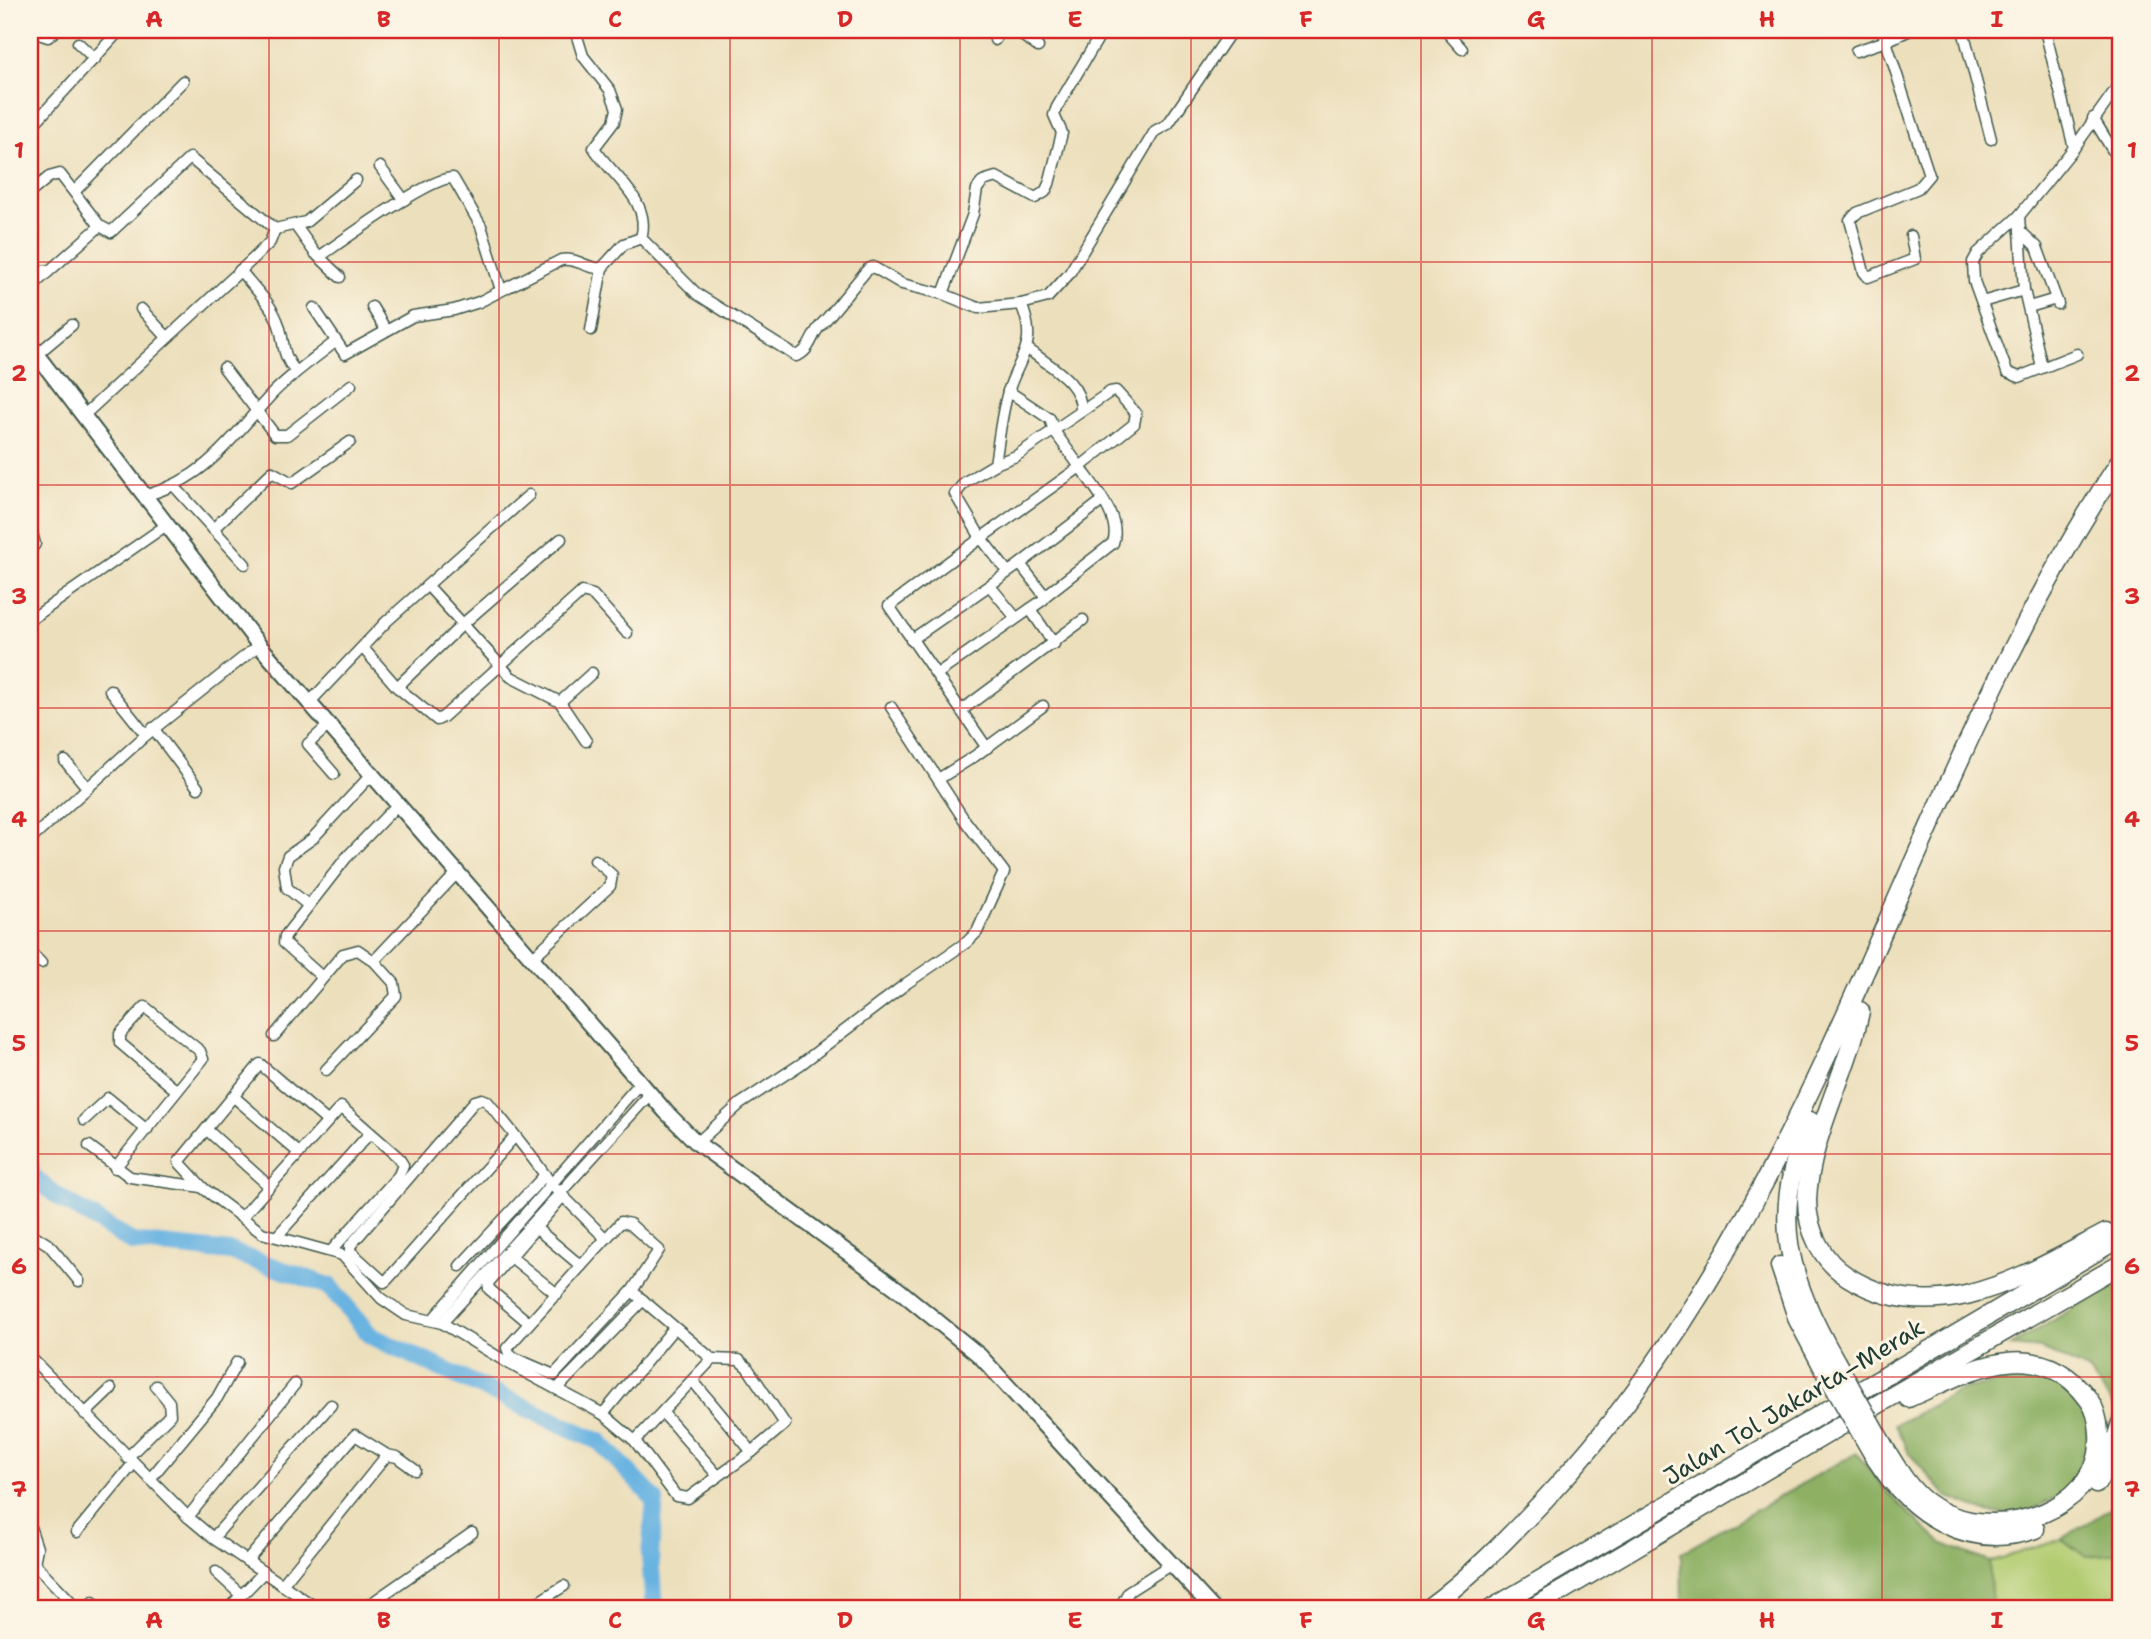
<svg xmlns="http://www.w3.org/2000/svg" width="2151" height="1639" font-family="'Shantell Sans',sans-serif">
	<style>
		.green { fill: #b2cc71; stroke: #688452; stroke-width: 2 }
		.forest { fill: #8db063; stroke: #56764c; stroke-width: 2 }
		.lines { fill: none; stroke-linecap: round; stroke-linejoin: round }
		.river { stroke: #69b3e1; stroke-width: 18 }
		.street-casing { stroke: #3e5548; stroke-width: 13 }
		.secondary-casing { stroke: #3e5548; stroke-width: 18 }
		.highway-casing { stroke: #3e5548; stroke-width: 21 }
		.street { stroke: #fff; stroke-width: 10 }
		.secondary { stroke: #fff; stroke-width: 14 }
		.highway { stroke: #fff; stroke-width: 18 }
		.highway-bridge-casing { stroke: #3e5548; stroke-width: 21; stroke-linecap: butt }
		.highway-bridge { stroke: #fff; stroke-width: 18 }
		.grid { fill: none; stroke: #d62828; stroke-width: 2; stroke-opacity: 0.55 }
		.labels { text-anchor: middle; dominant-baseline: central; stroke-width: 6; stroke-linejoin: round; paint-order: stroke }
		.street-label { font-size: 24px; fill: #1f3d34; stroke: #fcf5e5 }
		.neatline { fill: none; stroke: #d62828; stroke-width: 2.5 }
		.grid-label { font-size: 23px; text-anchor: middle; font-weight: bold; fill: #d62828 }
	</style>
	<rect width="100%" height="100%" fill="#fcf5e5"/>
	<filter id="ink" filterUnits="userSpaceOnUse"><feTurbulence type="fractalNoise" baseFrequency=".0143" numOctaves="2"/><feDisplacementMap in="SourceGraphic" scale="14" xChannelSelector="R" yChannelSelector="G"/><feConvolveMatrix kernelMatrix="1 2 1 2 8 2 1 2 1" color-interpolation-filters="sRGB"/></filter>
	<filter id="wash" filterUnits="userSpaceOnUse"><feTurbulence type="fractalNoise" baseFrequency=".00686" numOctaves="4" result="noise"/><feDisplacementMap in="SourceGraphic" scale="28" xChannelSelector="R" yChannelSelector="G"/><feGaussianBlur stdDeviation="1.57" result="paint"/><feColorMatrix in="noise" values="0 0 0 0 0 0 0 0 0 0 0 0 0 0 0 0 0 1.4 0 .05"/><feComposite in="paint" operator="in"/></filter>
	<g filter="url(#wash)">
		<rect width="100%" height="100%" fill="#ecdfbc"/>
		<path class="green" d="M2062 1539 2085 1556 2121 1553V1595L2059 1609H1992L1989 1562Z"/>
		<g class="forest">
			<path d="M2121 1280V1356L2116 1409 2088 1370 2042 1349 2010 1346Z"/>
			<path d="M2031 1376 2075 1389 2096 1428 2089 1461 2061 1495 2020 1516 1986 1512 1946 1496 1909 1453 1895 1425 1961 1390Z"/>
			<path d="M1856 1453 1890 1495 1941 1543 1989 1562 1992 1609H1682L1681 1553Z"/>
			<path d="M2121 1502V1553L2085 1556 2062 1539Z"/>
		</g>
		<g class="lines">
			<path class="river" d="M30 1167 32 1176 60 1198 132 1242 231 1252 329 1286 371 1336 600 1442 655 1500 650 1555 654 1609"/>
		</g>
	</g>
	<g filter="url(#ink)">
		<g class="lines">
			<defs>
				<g id="street">
					<path d="M575 30 583 56 610 90 617 109 614 122 594 148C612 176 652 201 641 238"/>
					<path d="M1015 30 1038 47"/>
					<path d="M1445 30 1462 49"/>
					<path d="M1910 30 1886 41 1929 175 1918 188 1857 213 1850 220 1864 272 1868 277 1915 259 1911 236"/>
					<path d="M1963 30 1991 139"/>
					<path d="M2045 30 2074 148"/>
					<path d="M30 31 48 37 56 30"/>
					<path d="M995 40 1001 30"/>
					<path d="M78 43 95 59"/>
					<path d="M1856 51 1886 41 1882 30"/>
					<path d="M2093 118 2121 164"/>
					<path d="M30 128 120 30"/>
					<path d="M380 167 404 200"/>
					<path d="M30 190 31 192 49 177 60 174 100 226 111 232 190 158 275 229 270 242 254 258 83 416"/>
					<path d="M75 191 183 81"/>
					<path d="M2019 216 2024 290 2042 367"/>
					<path d="M295 225 315 253 340 277"/>
					<path d="M275 229 306 222 356 180"/>
					<path d="M2020 231 2037 247 2058 304"/>
					<path d="M641 238 697 294 796 356C810 352 811 336 820 326 837 308 851 288 868 269L873 267 902 284 943 294 978 308 1021 304 1048 297 1069 274 1155 131 1168 124 1232 30"/>
					<path d="M319 257C342 241 431 176 453 178L481 226 501 290"/>
					<path d="M240 270C252 286 270 302 277 320 286 340 279 352 296 372"/>
					<path d="M30 271H48"/>
					<path d="M30 288 100 226"/>
					<path d="M943 294 973 214 977 189 983 181 996 177 1035 198 1045 192 1049 184 1059 145 1062 133 1054 115 1057 107 1103 30"/>
					<path d="M1982 302 2024 290"/>
					<path d="M372 307 386 330"/>
					<path d="M2029 307 2056 299"/>
					<path d="M314 308 345 354 413 316 454 310 479 302 561 260C577 257 588 270 602 268"/>
					<path d="M141 309 167 337"/>
					<path d="M591 330 602 268 624 244 641 238"/>
					<path d="M1028 349C1050 367 1082 381 1081 411"/>
					<path d="M2077 354 2019 377 2007 372 1974 281 1973 262 1978 253 2019 216 2074 148 2121 82"/>
					<path d="M36 355 72 325"/>
					<path d="M224 368 275 435H287L351 385"/>
					<path d="M995 464 1016 456 1110 392 1116 391 1136 413 1134 424 1080 467C1094 487 1122 518 1113 543L1045 596"/>
					<path d="M175 487 245 564"/>
					<path d="M147 495C207 478 231 438 272 394 291 374 314 359 335 342"/>
					<path d="M30 526 35 544 30 550"/>
					<path d="M213 529 272 472 292 483 350 442"/>
					<path d="M1007 571 981 538 1080 467 1054 431 1050 419 1008 391"/>
					<path d="M428 586 511 677 560 702 586 741"/>
					<path d="M990 586 1016 618"/>
					<path d="M1030 609 1054 644"/>
					<path d="M30 620 168 524"/>
					<path d="M911 640 1020 564"/>
					<path d="M363 648 397 687 437 720 443 717 582 592 593 595 627 633"/>
					<path d="M937 674 1043 600 1045 596 1020 564 1102 501"/>
					<path d="M397 687 464 623 561 539"/>
					<path d="M110 690 146 735"/>
					<path d="M560 702 592 673"/>
					<path d="M308 704 387 621 529 495"/>
					<path d="M962 710 1083 620"/>
					<path d="M329 725 308 744 334 774"/>
					<path d="M153 728 198 788"/>
					<path d="M987 748 889 606 981 538 955 494 965 482 995 464C999 440 1001 415 1008 392 1019 356 1039 345 1021 304"/>
					<path d="M65 761 86 786"/>
					<path d="M940 778 975 756 1043 706"/>
					<path d="M30 840 146 735 259 645"/>
					<path d="M308 905 287 888 284 867 288 856 312 839 373 773"/>
					<path d="M30 952 41 963"/>
					<path d="M532 958 610 886 612 875 595 860"/>
					<path d="M322 977 284 943 285 936 346 858 399 803"/>
					<path d="M274 1036 343 954 358 950 374 961 457 873"/>
					<path d="M326 1070 396 996 394 983 374 961"/>
					<path d="M233 1096 299 1153"/>
					<path d="M84 1120 108 1098 147 1130"/>
					<path d="M327 1121 260 1064 179 1162 203 1188 262 1233 342 1255 381 1298 406 1315 442 1323 508 1363 603 1414 635 1441 676 1496 688 1498 752 1452 785 1424 747 1367 739 1360 712 1359 635 1441"/>
					<path d="M206 1129 269 1186"/>
					<path d="M515 1136 387 1280 384 1282 350 1251V1246L475 1101 482 1099 487 1101C509 1128 532 1155 551 1184L605 1238"/>
					<path d="M697 1143 740 1104 801 1064 907 983 967 942 977 932 1004 872 963 818 891 707"/>
					<path d="M89 1146 130 1177 202 1187"/>
					<path d="M115 1168 203 1059 200 1051 145 1007 120 1034V1043L177 1091"/>
					<path d="M242 1217 341 1107 398 1157 403 1165 399 1175 332 1250"/>
					<path d="M621 1222 630 1224 659 1250 632 1291 554 1375 510 1356 507 1348Z"/>
					<path d="M537 1229 581 1266"/>
					<path d="M30 1233 49 1245 79 1281"/>
					<path d="M278 1235 370 1133"/>
					<path d="M511 1257 557 1294"/>
					<path d="M460 1266 545 1175"/>
					<path d="M632 1291 712 1359"/>
					<path d="M433 1319 640 1083"/>
					<path d="M442 1323 650 1094"/>
					<path d="M529 1323 489 1289 488 1283 563 1196"/>
					<path d="M30 1357 188 1517 213 1538 318 1609"/>
					<path d="M693 1381 752 1452"/>
					<path d="M557 1389 643 1300"/>
					<path d="M663 1413 718 1476"/>
					<path d="M85 1414 111 1389"/>
					<path d="M603 1414 674 1328"/>
					<path d="M127 1458 170 1415 169 1402 156 1386"/>
					<path d="M150 1479 217 1398 237 1362"/>
					<path d="M188 1517 295 1384"/>
					<path d="M30 1527 37 1548 34 1563 30 1565"/>
					<path d="M77 1532 133 1464"/>
					<path d="M213 1538 331 1405"/>
					<path d="M247 1561 355 1435 387 1455"/>
					<path d="M34 1563 78 1609"/>
					<path d="M216 1572 241 1595"/>
					<path d="M282 1585 387 1455 397 1457 415 1470"/>
					<path d="M85 1609 93 1602"/>
					<path d="M228 1609 264 1572"/>
					<path d="M363 1609 472 1533"/>
					<path d="M527 1609 564 1586"/>
					<path d="M1119 1609 1129 1591 1173 1563"/>
				</g>
				<path id="secondary" d="M30 346 259 645 666 1112 697 1143 899 1290 980 1356 1213 1609"/>
				<g id="highway">
					<path d="M1860 1011C1848 1073 1809 1138 1807 1200 1807 1230 1822 1261 1848 1277 1936 1332 2025 1275 2106 1233"/>
					<path d="M1810 1121C1768 1214 1788 1278 1836 1362"/>
					<path d="M1780 1266 1798 1320 1824 1369"/>
					<path d="M1887 1452C1898 1470 1909 1489 1926 1502 1976 1540 2066 1525 2094 1467 2102 1449 2101 1416 2089 1400 2038 1330 1970 1371 1908 1398"/>
					<path d="M1876 1459C1911 1514 1968 1552 2035 1529"/>
					<path d="M2096 1484 2108 1464 2121 1423"/>
					<path d="M1427 1609C1471 1577 1509 1537 1546 1498 1824 1203 1902 791 2121 460"/>
					<path d="M1491 1609 2121 1237"/>
					<path d="M1531 1609 1830 1432 2121 1264"/>
				</g>
			</defs>
			<use href="#street" class="street-casing"/>
			<use href="#secondary" class="secondary-casing"/>
			<use href="#highway" class="highway-casing"/>
			<use href="#street" class="street"/>
			<use href="#secondary" class="secondary"/>
			<use href="#highway" class="highway"/>
			<defs>
				<g id="highway-bridge">
					<path d="M1836 1362 1887 1452"/>
					<path d="M1824 1369 1876 1459"/>
				</g>
			</defs>
			<use href="#highway-bridge" class="highway-bridge-casing"/>
			<use href="#highway-bridge" class="highway-bridge"/>
		</g>
	</g>
	<path class="grid" d="M269 30V1609M499 30V1609M730 30V1609M960 30V1609M1191 30V1609M1421 30V1609M1652 30V1609M1882 30V1609M30 262H2121M30 485H2121M30 708H2121M30 931H2121M30 1154H2121M30 1377H2121"/>
	<g class="labels">
		<g class="street-label">
			<text transform="translate(1794 1402) rotate(-31)">Jalan Tol Jakarta–Merak</text>
		</g>
	</g>
	<rect width="2151" height="1639" fill="none" stroke="#fcf5e5" stroke-width="77"/>
	<rect x="38" y="38" width="2074" height="1562" class="neatline"/>
	<g class="grid-label">
		<text x="154" y="27">A</text>
		<text x="384" y="27">B</text>
		<text x="615" y="27">C</text>
		<text x="845" y="27">D</text>
		<text x="1075" y="27">E</text>
		<text x="1306" y="27">F</text>
		<text x="1536" y="27">G</text>
		<text x="1767" y="27">H</text>
		<text x="1997" y="27">I</text>
		<text x="19" y="158">1</text>
		<text x="2132" y="158">1</text>
		<text x="19" y="381">2</text>
		<text x="2132" y="381">2</text>
		<text x="19" y="604">3</text>
		<text x="2132" y="604">3</text>
		<text x="19" y="827">4</text>
		<text x="2132" y="827">4</text>
		<text x="19" y="1051">5</text>
		<text x="2132" y="1051">5</text>
		<text x="19" y="1274">6</text>
		<text x="2132" y="1274">6</text>
		<text x="19" y="1497">7</text>
		<text x="2132" y="1497">7</text>
		<text x="154" y="1628">A</text>
		<text x="384" y="1628">B</text>
		<text x="615" y="1628">C</text>
		<text x="845" y="1628">D</text>
		<text x="1075" y="1628">E</text>
		<text x="1306" y="1628">F</text>
		<text x="1536" y="1628">G</text>
		<text x="1767" y="1628">H</text>
		<text x="1997" y="1628">I</text>
	</g>
</svg>
